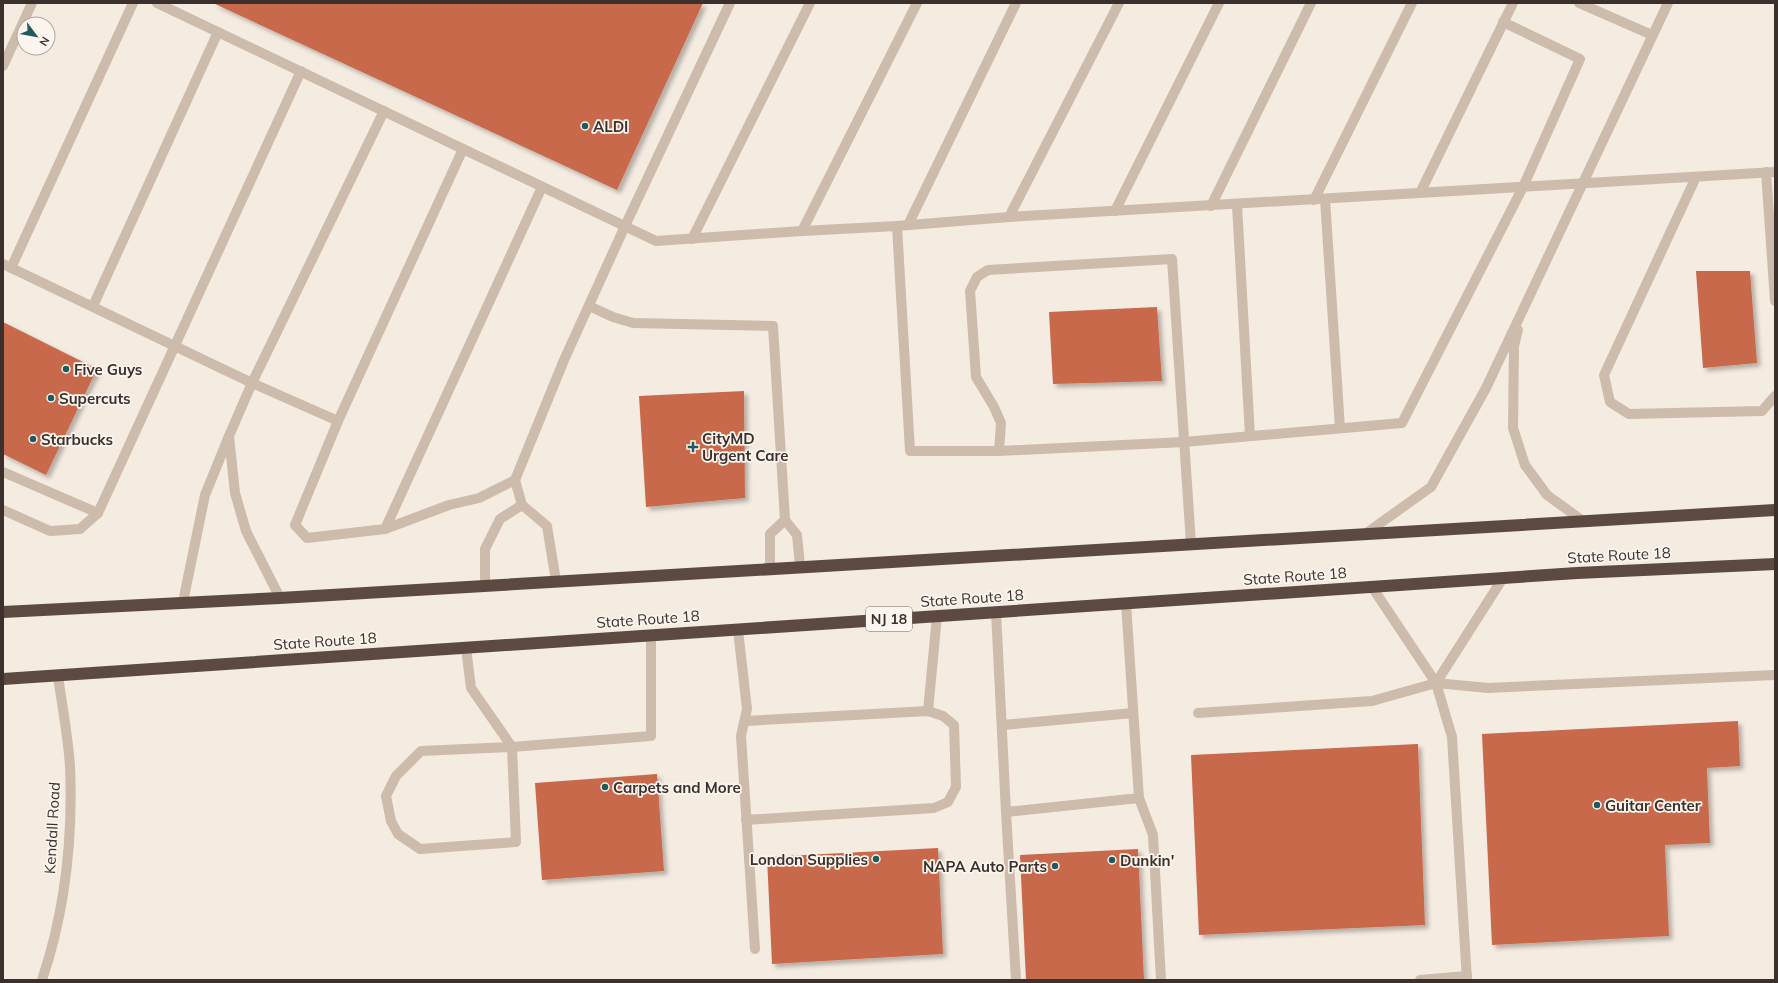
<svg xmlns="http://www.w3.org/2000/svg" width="1778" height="983" font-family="Mulish,sans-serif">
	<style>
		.building { fill: #c8694b; filter: url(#shadow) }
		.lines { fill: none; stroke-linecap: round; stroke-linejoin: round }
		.lane { stroke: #cdbbac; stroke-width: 10 }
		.street { stroke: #cdbbac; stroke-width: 10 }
		.highway { stroke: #5c4a42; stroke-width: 12 }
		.poi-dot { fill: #1f5a5e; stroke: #fbf5ee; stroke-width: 1.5 }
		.labels { text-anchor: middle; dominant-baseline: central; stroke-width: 3.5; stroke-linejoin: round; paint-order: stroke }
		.shield { fill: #fbf5ee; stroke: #756b66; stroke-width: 1 }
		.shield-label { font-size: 14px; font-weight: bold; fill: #3b302b }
		.poi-label { font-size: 15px; font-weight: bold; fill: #3b302b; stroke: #fbf5ee; text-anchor: start }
		.street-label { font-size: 15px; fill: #3b302b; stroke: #fbf5ee }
	</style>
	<defs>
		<filter id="shadow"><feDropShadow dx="3.5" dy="3.5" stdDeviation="2" flood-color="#0004"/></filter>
	</defs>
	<rect width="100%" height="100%" fill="#f4ebe1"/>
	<g class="building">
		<path d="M213 3H703L617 190Z"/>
		<path d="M1696 271H1750L1757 363 1703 368Z"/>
		<path d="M1157 307 1162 381 1053 384 1049 312Z"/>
		<path d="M3 322 97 369 46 475 3 454Z"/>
		<path d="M744 391 745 498 646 507 639 396Z"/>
		<path d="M1738 721 1740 766 1707 768 1710 843 1665 845 1669 936 1492 945 1482 734Z"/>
		<path d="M1418 744 1425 925 1199 935 1191 755Z"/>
		<path d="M657 774 664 871 542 880 535 783Z"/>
		<path d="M938 848 943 954 772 964 767 857Z"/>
		<path d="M1138 849 1144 980H1026L1020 855Z"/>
	</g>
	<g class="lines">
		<g class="lane">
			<path d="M157 3 656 241 802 231 897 226 1009 217 1775 172"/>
			<path d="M1579 3 1652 35"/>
			<path d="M3 66 32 3"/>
			<path d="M1766 172 1775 301"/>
			<path d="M1696 177 1604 375 1610 402 1629 414 1762 411 1775 396"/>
			<path d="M1420 193 1513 3"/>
			<path d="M1325 199 1340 428"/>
			<path d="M1314 200 1412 3"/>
			<path d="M1237 205 1250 436"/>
			<path d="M1211 206 1311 3"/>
			<path d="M1115 211 1219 3"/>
			<path d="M1009 217 1119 3"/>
			<path d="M908 225 1016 3"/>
			<path d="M897 226 910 451H999L1184 442 1402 423 1523 187 1580 59 1503 22"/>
			<path d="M802 231 917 3"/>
			<path d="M692 239 810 3"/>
			<path d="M3 264 252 383 338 421 463 149"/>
			<path d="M11 268 133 3"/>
			<path d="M93 306 218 32"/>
			<path d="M589 306 613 317 633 323 773 326 785 520"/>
			<path d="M1518 330 1514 346 1513 428 1525 465 1547 495 1583 521"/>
			<path d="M338 421 295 525 307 538 385 529 449 505 479 498 515 480 564 360 625 226 730 3"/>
			<path d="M229 436 252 383 384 111"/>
			<path d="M999 451 1001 423 994 407 976 377 970 291 977 277 988 270 1172 259 1191 544"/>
			<path d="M3 472 98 513"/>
			<path d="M515 480 522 505"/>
			<path d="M3 510 50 531 80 529 98 513 301 71"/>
			<path d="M385 529 542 187"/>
			<path d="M1365 534 1431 487 1486 388 1668 3"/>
			<path d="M770 568V534L785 520 797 535 800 566"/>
			<path d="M485 584V549L500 519 522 505 547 526 556 581"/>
			<path d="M1372 587 1436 683 1503 578"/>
			<path d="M183 602 205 495 229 436 235 493 246 531 280 598"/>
			<path d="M996 612 1006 812 1139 798 1126 603"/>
			<path d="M738 630 747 709 741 736 755 949"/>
			<path d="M466 648 471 688 512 747 421 751 396 776 386 796 391 821 398 834 420 849 516 842 512 747 651 736V635"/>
			<path d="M1436 683 1452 737 1467 980"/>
			<path d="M928 711 937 616"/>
			<path d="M1198 713 1372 701 1436 683 1488 688 1775 675"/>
			<path d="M745 721 928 711 943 716 954 725 956 787 948 802 934 808 746 820"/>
			<path d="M1003 725 1133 713"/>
			<path d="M1139 798 1153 835 1161 980"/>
			<path d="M1006 812 1016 980"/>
			<path d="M1420 980 1467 976"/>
		</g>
		<path class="street" d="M42 980C65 912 73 838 70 766 68 736 62 705 58 676"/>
		<g class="highway">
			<path d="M3 612 280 598 1775 510"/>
			<path d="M3 679 1577 573 1775 564"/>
		</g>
	</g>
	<g class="poi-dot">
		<circle cx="585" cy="126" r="4"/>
		<circle cx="66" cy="369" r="4"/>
		<circle cx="51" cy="398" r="4"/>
		<circle cx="33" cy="439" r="4"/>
		<path d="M691 441h4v4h4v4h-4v4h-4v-4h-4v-4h4z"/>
		<circle cx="605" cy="787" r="4"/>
		<circle cx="1597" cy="805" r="4"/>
		<circle cx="876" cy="859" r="4"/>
		<circle cx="1112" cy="860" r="4"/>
		<circle cx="1055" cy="866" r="4"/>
	</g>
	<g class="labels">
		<rect class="shield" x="866" y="607" width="46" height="24" rx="3"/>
		<g class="shield-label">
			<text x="889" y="619">NJ 18</text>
		</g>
		<g class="poi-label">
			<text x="593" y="126">ALDI</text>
			<text x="74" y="369">Five Guys</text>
			<text x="59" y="398">Supercuts</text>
			<text x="702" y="438">CityMD<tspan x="702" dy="17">Urgent Care</tspan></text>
			<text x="41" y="439">Starbucks</text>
			<text x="613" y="787">Carpets and More</text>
			<text x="1605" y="805">Guitar Center</text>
			<text x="868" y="859" text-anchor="end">London Supplies</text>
			<text x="1120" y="860">Dunkin'</text>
			<text x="1047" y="866" text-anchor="end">NAPA Auto Parts</text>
		</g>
		<g class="street-label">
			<text transform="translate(1619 555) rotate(-3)">State Route 18</text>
			<text transform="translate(1295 576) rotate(-4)">State Route 18</text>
			<text transform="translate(972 598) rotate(-4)">State Route 18</text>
			<text transform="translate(648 619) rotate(-4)">State Route 18</text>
			<text transform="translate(325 641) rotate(-4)">State Route 18</text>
			<text transform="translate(52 828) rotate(-87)">Kendall Road</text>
		</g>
	</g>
	<rect width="1778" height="983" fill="none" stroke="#3b302b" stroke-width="8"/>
	<g transform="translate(36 36) rotate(122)"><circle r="19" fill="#fbf5ee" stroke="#aea6a0"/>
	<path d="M0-3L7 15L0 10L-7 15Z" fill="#1f5a5e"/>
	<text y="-6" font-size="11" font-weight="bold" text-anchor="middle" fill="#3b302b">N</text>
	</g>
</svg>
